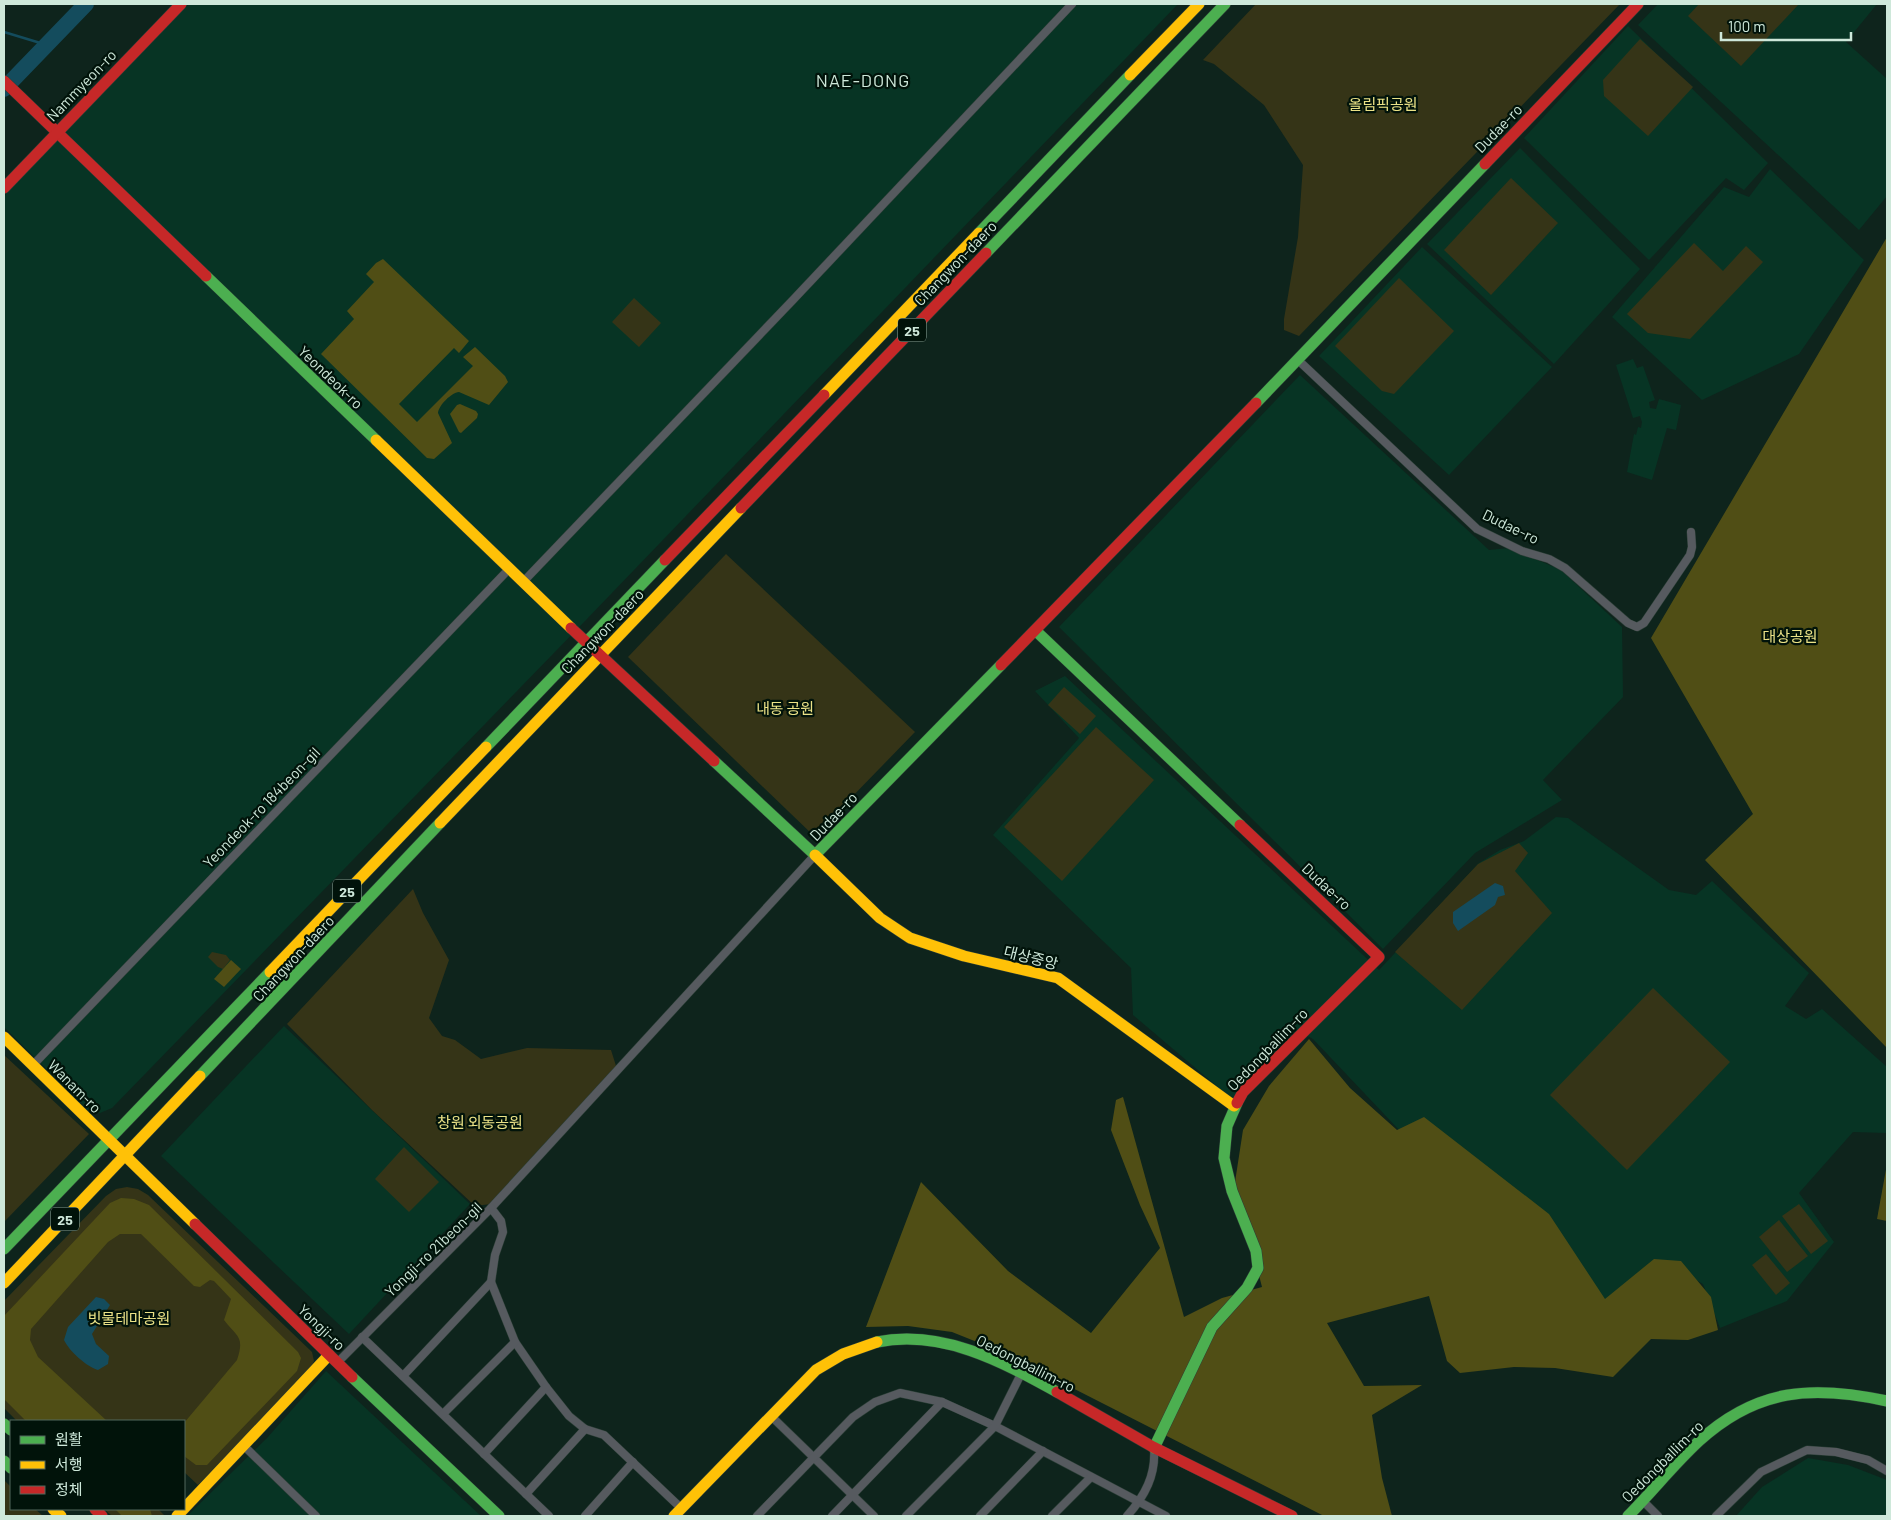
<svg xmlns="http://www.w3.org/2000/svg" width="1891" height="1520" font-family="Barlow,'Noto Sans KR',sans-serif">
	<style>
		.built { fill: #073424 }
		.green { fill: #353417 }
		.forest { fill: #504e15 }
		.water { fill: #144c5d }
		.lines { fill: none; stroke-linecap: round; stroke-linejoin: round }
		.stream { stroke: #144c5d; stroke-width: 2.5 }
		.river { stroke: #144c5d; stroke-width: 16 }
		.street-casing { stroke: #2b3e36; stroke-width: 9 }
		.fast-casing { stroke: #2b3e36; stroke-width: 12 }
		.slow-casing { stroke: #2b3e36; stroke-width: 12 }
		.jam-casing { stroke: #2b3e36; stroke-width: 12 }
		.street { stroke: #565a5f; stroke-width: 8 }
		.fast { stroke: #4caf50; stroke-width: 11 }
		.slow { stroke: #ffc107; stroke-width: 11 }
		.jam { stroke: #c62828; stroke-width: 11 }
		.labels { text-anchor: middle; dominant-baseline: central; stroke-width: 4.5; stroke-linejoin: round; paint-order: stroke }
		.shield { fill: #01130a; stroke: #90a89c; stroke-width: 1 }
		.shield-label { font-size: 14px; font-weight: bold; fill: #cee8da }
		.street-label { font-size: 15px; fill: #cee8da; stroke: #01130a }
		.park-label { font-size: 15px; fill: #ebe287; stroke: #01130a }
		.quarter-label { font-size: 18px; letter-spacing: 1px; fill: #cee8da; stroke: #01130a }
	</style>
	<rect width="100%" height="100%" fill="#0e241c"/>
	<g class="built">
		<path d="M189 4H1178L586 620 112 1108 100 1113 89 1111 4 1027V196Z"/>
		<path d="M1658 4H1877L1846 42 1887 79V196L1859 230 1638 25Z"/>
		<path d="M1628 26 1768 163 1744 190 1726 178 1649 260 1524 138Z"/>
		<path d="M1520 148 1640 269 1554 364 1427 244Z"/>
		<path d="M1770 169 1864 260 1799 354 1702 400 1612 317 1724 187 1749 197Z"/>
		<path d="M1422 247 1552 367 1449 475 1319 356Z"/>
		<path d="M1633 359 1637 368 1643 366 1655 400 1649 402 1650 408 1656 409 1659 399 1681 405 1676 430 1667 428 1652 480 1627 472 1634 434 1636 435 1638 427 1641 428 1642 422 1640 416 1633 418 1616 365Z"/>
		<path d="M1300 375 1489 550 1509 548 1561 570 1622 627 1623 697 1543 780 1562 800 1475 853 1383 949 1059 627Z"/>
		<path d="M1065 676 1379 970 1479 863 1500 850 1524 841 1556 817 1568 818 1669 890 1696 895 1712 881 1809 973 1785 1006 1806 1019 1822 1009 1887 1067V1133L1853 1132 1799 1193 1834 1242 1787 1301 1720 1328 1703 1284 1667 1263 1600 1309 1401 1132 1313 1039 1295 1029 1232 1099 1133 1015 1131 968 993 835 1079 738 1035 691Z"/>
		<path d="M284 1026 470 1204 349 1334 161 1156Z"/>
		<path d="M326 1371 481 1516H187L267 1438Z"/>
		<path d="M1808 1458 1848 1465 1887 1480V1516H1736L1762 1487Z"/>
	</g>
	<g class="green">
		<path d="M1256 4H1620L1299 336 1284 330V319L1298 237 1303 165 1264 105 1214 64 1203 60Z"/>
		<path d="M1699 4H1799L1741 66 1688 16Z"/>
		<path d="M1640 39 1693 87 1648 136 1604 96 1603 80Z"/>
		<path d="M1511 178 1558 223 1491 295 1444 250Z"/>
		<path d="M1694 243 1723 271 1746 246 1763 262 1690 339 1648 333 1627 314Z"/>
		<path d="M1399 278 1454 331 1394 394 1382 391 1335 346Z"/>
		<path d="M634 298 661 323 639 347 612 322Z"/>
		<path d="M726 554 915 732 814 836 628 657Z"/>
		<path d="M1064 687 1096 716 1080 734 1048 705Z"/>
		<path d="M1096 727 1154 780 1062 881 1004 827Z"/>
		<path d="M1519 843 1528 853 1515 871 1552 913 1462 1010 1395 952 1478 864Z"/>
		<path d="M413 889 423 913 449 960 429 1018 442 1036 455 1040 481 1059 527 1048 611 1050 617 1069 491 1204 475 1206 372 1110 287 1024Z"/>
		<path d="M212 952 226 955 230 960 223 969 218 967 208 957Z"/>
		<path d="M1653 988 1730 1062 1627 1170 1550 1095Z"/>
		<path d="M4 1055 89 1134 4 1222Z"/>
		<path d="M404 1147 439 1182 409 1212 375 1179Z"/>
		<path d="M127 1187 138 1189 148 1195 312 1352 314 1361 310 1370 198 1485 184 1472V1421H17L4 1408V1301L106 1196 116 1189Z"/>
		<path d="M1799 1204 1828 1241 1811 1254 1782 1216Z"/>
		<path d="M1779 1220 1808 1256 1787 1272 1759 1237Z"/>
		<path d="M1766 1254 1790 1283 1776 1295 1752 1265Z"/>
		<path d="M4 1480 11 1487V1509H35L43 1516H4Z"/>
		<path d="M104 1509H158L165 1516H112Z"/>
	</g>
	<g class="forest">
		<path d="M1887 237V1048L1705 860 1753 814 1651 638Z"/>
		<path d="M383 259 469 341 459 353 454 348 399 404 417 422 473 366 463 357 475 347 505 376 508 382 489 405 459 392C451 393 439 405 438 413L452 443 434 459 427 458 321 354 354 319 347 311 374 282 366 274 376 263Z"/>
		<path d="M460 404 476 411 478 414 477 418 461 433 459 432 450 414 457 405Z"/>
		<path d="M231 960 241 969 224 987 214 979Z"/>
		<path d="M1309 1039 1350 1088 1397 1130 1424 1117 1549 1214 1605 1299 1654 1259 1681 1261 1711 1297 1718 1330 1688 1340 1651 1339 1613 1377 1555 1368 1514 1367 1460 1373 1447 1361 1429 1296 1327 1323 1364 1386 1422 1385 1372 1415 1382 1478 1392 1516H1324L1002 1352 952 1332 908 1326 866 1327 921 1182 1008 1271 1091 1333 1160 1248 1140 1205 1111 1130 1116 1100 1123 1097 1184 1317 1222 1298 1262 1287 1235 1182 1243 1130 1269 1086Z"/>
		<path d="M1887 1164V1221L1877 1219Z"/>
		<path d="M121 1198 134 1199 149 1205 298 1352 301 1358 297 1371 207 1465H196L184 1456V1423L237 1360C245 1336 237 1337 224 1320L231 1299 214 1281 210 1280 200 1287 194 1286 141 1234H120L108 1242 31 1329 30 1340 38 1357 107 1421H26L4 1399V1316L110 1203Z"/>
		<path d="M115 1509H150L152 1516H122Z"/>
	</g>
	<g class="water">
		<path d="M1495 883 1503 886 1505 895 1498 897 1495 905 1458 931 1453 923V912Z"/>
		<path d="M96 1297 104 1299 110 1305 92 1334 96 1344 109 1356 108 1364 98 1370C87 1367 69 1351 64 1340L68 1327Z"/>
	</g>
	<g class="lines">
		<path class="stream" d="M4 32 47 45"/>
		<path class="river" d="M4 89 86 4"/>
		<defs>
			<g id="street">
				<path d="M1298 360 1477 529 1522 551 1549 559 1565 568 1628 623 1637 627 1644 623 1690 555 1692 547 1691 532"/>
				<path d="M523 582 791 302 1072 4"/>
				<path d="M33 1065 509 569"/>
				<path d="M491 1208 815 855"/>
				<path d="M362 1337 549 1516"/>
				<path d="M337 1363 491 1208 501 1221 503 1232 495 1255 491 1282 515 1342 546 1387 569 1416 585 1429 604 1435 682 1509"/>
				<path d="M403 1376 491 1282"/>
				<path d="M443 1414 515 1342"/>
				<path d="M771 1416 874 1516"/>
				<path d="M244 1446 316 1516"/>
				<path d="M484 1454 546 1387"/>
				<path d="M526 1494 585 1429"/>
				<path d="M1643 1501 1658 1516"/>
				<path d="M585 1516 633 1462"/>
				<path d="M757 1516 853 1417 875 1402 900 1393 942 1402 995 1426 1166 1516"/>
				<path d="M832 1516 942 1402"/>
				<path d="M906 1516 995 1426 1021 1374"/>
				<path d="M980 1516 1043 1451"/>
				<path d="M1052 1516 1091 1477"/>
				<path d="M1127 1516C1145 1496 1156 1475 1154 1448"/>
				<path d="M1716 1516 1761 1472 1807 1450 1836 1452 1868 1460 1887 1471"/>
			</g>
			<g id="fast">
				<path d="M979 233 1130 75"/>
				<path d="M986 253 1225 4"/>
				<path d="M206 276 376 440"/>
				<path d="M1256 403 1485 164"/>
				<path d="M1036 631 1240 825"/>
				<path d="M486 747 665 560"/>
				<path d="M714 761 815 855 1001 665"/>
				<path d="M200 1076 440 823"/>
				<path d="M4 1249 270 972"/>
				<path d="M877 1342C942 1329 1001 1361 1057 1392"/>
				<path d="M352 1377 499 1516"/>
				<path d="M4 1424 11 1430"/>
				<path d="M1154 1448 1212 1327 1247 1288 1258 1268 1256 1251 1232 1191 1224 1158 1227 1126 1237 1103"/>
				<path d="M4 1461 11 1468"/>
				<path d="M1628 1516C1652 1492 1674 1464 1699 1441 1757 1388 1813 1385 1887 1401"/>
			</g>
			<g id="slow">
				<path d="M1130 75 1199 4"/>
				<path d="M824 395 979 233"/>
				<path d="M376 440 571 628"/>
				<path d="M440 823 741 508"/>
				<path d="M815 855 880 918 910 938 964 956 1058 978 1234 1106"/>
				<path d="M270 972 486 747"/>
				<path d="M4 1037 195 1224"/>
				<path d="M4 1283 200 1076"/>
				<path d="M53 1509 61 1516"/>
				<path d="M177 1516 329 1355"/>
				<path d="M674 1516 816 1370 843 1354 877 1342"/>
			</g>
			<g id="jam">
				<path d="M4 81 206 276"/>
				<path d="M1485 164 1638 4"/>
				<path d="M4 188 181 4"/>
				<path d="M741 508 986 253"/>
				<path d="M665 560 824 395"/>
				<path d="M571 628 714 761"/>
				<path d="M1001 665 1256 403"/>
				<path d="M1237 1103 1243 1092 1379 957 1240 825"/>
				<path d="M195 1224 352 1377"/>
				<path d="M1057 1392 1153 1447 1292 1516"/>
				<path d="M95 1509 102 1516"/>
			</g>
		</defs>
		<use href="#street" class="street-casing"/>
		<use href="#fast" class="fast-casing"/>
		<use href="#slow" class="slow-casing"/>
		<use href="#jam" class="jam-casing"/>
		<use href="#street" class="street"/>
		<use href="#fast" class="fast"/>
		<use href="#slow" class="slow"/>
		<use href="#jam" class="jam"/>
	</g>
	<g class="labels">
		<g class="shield">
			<rect x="898" y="318.5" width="28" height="23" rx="4"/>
			<rect x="333" y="879.5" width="28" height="23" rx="4"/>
			<rect x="51" y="1207.5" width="28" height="23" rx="4"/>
		</g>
		<g class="shield-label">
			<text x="912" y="330">25</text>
			<text x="347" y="891">25</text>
			<text x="65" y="1219">25</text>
		</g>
		<g class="street-label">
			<text transform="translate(81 85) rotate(-46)">Nammyeon-ro</text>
			<text transform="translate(1498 128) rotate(-46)">Dudae-ro</text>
			<text transform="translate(955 263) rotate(-46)">Changwon-daero</text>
			<text transform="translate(331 377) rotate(44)">Yeondeok-ro</text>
			<text transform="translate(1511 526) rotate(26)">Dudae-ro</text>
			<text transform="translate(602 631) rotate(-46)">Changwon-daero</text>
			<text transform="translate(261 807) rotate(-46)">Yeondeok-ro 184beon-gil</text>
			<text transform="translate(833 816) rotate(-46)">Dudae-ro</text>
			<text transform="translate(1327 886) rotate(43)">Dudae-ro</text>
			<text transform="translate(1031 957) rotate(14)">대상중앙</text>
			<text transform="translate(293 958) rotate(-47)">Changwon-daero</text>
			<text transform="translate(1267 1049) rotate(-46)">Oedongballim-ro</text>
			<text transform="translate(75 1086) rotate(45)">Wanam-ro</text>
			<text transform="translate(433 1249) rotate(-44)">Yongji-ro 21beon-gil</text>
			<text transform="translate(322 1327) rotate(44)">Yongji-ro</text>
			<text transform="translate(1026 1363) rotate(27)">Oedongballim-ro</text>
			<text transform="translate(1662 1461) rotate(-45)">Oedongballim-ro</text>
		</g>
		<g class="park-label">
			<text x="1383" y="104">올림픽공원</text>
			<text x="1790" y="636">대상공원</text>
			<text x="785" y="708">내동 공원</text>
			<text x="480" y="1122">창원 외동공원</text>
			<text x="129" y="1318">빗물테마공원</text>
		</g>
		<g class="quarter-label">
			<text x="863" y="80">NAE-DONG</text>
		</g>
	</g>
	<rect width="1891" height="1520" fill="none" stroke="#cee8da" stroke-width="10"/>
	<rect x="10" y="1420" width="175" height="90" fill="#01130a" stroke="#53685d"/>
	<rect x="20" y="1436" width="25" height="8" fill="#4caf50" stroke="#53685d"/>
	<text x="55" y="1445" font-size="15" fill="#cee8da">원활</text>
	<rect x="20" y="1461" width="25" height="8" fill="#ffc107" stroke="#53685d"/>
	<text x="55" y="1470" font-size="15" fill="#cee8da">서행</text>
	<rect x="20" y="1486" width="25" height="8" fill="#c62828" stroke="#53685d"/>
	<text x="55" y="1495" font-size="15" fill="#cee8da">정체</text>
	<path d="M1721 32v8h130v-8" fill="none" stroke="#cee8da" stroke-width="2.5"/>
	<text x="1728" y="32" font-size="15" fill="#cee8da" stroke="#01130a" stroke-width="4" paint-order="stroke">100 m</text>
</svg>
